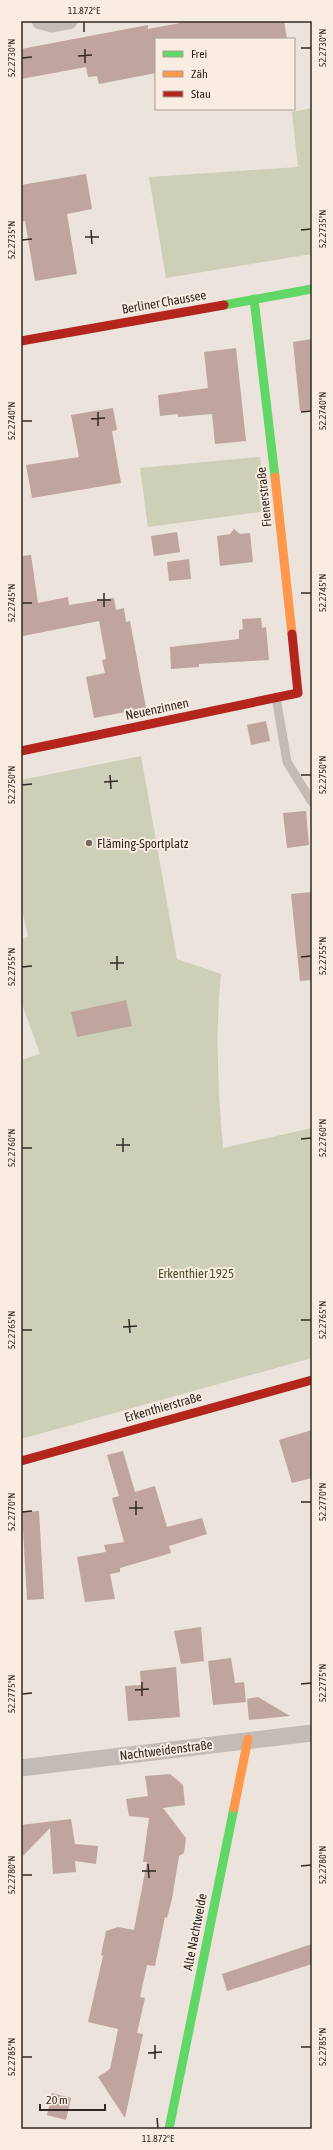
<svg xmlns="http://www.w3.org/2000/svg" width="333" height="2150" font-family="'Asap Condensed',sans-serif">
	<style>
		.green { fill: #cdd0b6 }
		.building { fill: #bfa59d }
		.lines { fill: none; stroke-linecap: round; stroke-linejoin: round }
		.lane { stroke: #c3bbb6; stroke-width: 9 }
		.street { stroke: #c3bbb6; stroke-width: 17 }
		.fast { stroke: #63d668; stroke-width: 9 }
		.slow { stroke: #ff974d; stroke-width: 9 }
		.jam { stroke: #b3261e; stroke-width: 9 }
		.ticks { fill: none; stroke: #332825; stroke-width: 1.5 }
		.poi-dot { fill: #736965; stroke: #f9ede2; stroke-width: 1.5 }
		.labels { text-anchor: middle; dominant-baseline: central; stroke-width: 4; stroke-linejoin: round; paint-order: stroke }
		.street-label { font-size: 13px; fill: #332825; stroke: #f9ede2 }
		.poi-label { font-size: 13px; fill: #332825; stroke: #f9ede2; text-anchor: start }
		.park-label { font-size: 13px; fill: #455228; stroke: #f9ede2 }
		.neatline { fill: none; stroke: #332825; stroke-width: 1.5 }
		.ticks-label { font-size: 10px; text-anchor: middle; fill: #332825 }
	</style>
	<rect width="100%" height="100%" fill="#ebe3dc"/>
	<g class="green">
		<path d="M312 108V254L166 278 149 177 298 167 292 112Z"/>
		<path d="M260 457 267 511 148 527 140 468Z"/>
		<path d="M141 756 177 959 221 974C215 1033 218 1089 223 1148L312 1128V1358L21 1439V1060L40 1054 21 1001V939L28 937 21 906V780Z"/>
	</g>
	<g class="building">
		<path d="M191 21H284L287 39H156V73L99 84 97 76 88 77 86 67 21 79V49L148 25V29Z"/>
		<path d="M86 174 92 209 67 214 77 274 35 281 25 221 21 222V185Z"/>
		<path d="M312 339V410L300 411 293 342Z"/>
		<path d="M236 348 246 441 215 444 212 414 178 417V414L160 416 158 395 208 388 204 352Z"/>
		<path d="M113 408 117 430 112 431 121 483 32 498 26 465 79 457 71 415Z"/>
		<path d="M234 529 240 534 250 533 253 562 220 566 217 536 230 534Z"/>
		<path d="M177 532 180 552 154 556 151 536Z"/>
		<path d="M31 555 38 603 68 597 69 605 114 598 116 610 124 608 126 622 130 621 146 708 94 718 86 677 105 673 102 660 106 659 99 621 23 636 21 627V556Z"/>
		<path d="M189 559 191 579 169 581 167 562Z"/>
		<path d="M261 618 262 628 266 627 269 660 199 664V667L171 669 170 647 239 639V630L243 629 242 619Z"/>
		<path d="M266 721 270 741 251 745 247 725Z"/>
		<path d="M306 811 309 845 287 848 283 813Z"/>
		<path d="M312 892V980L300 981 291 894Z"/>
		<path d="M126 1000 132 1026 77 1037 71 1012Z"/>
		<path d="M312 1430V1478L292 1483 279 1440Z"/>
		<path d="M123 1451 135 1492 155 1486 167 1527 202 1518 207 1534 169 1546 171 1553 120 1568V1572L110 1574 115 1599 85 1602 77 1557 106 1552 104 1545 124 1542 112 1498 119 1496 107 1455Z"/>
		<path d="M39 1511 44 1599 27 1600 22 1512Z"/>
		<path d="M201 1627 204 1661 181 1664 174 1631Z"/>
		<path d="M231 1658 235 1683 244 1682 246 1702 213 1705 208 1661Z"/>
		<path d="M176 1667 180 1717 128 1721 125 1686 141 1685 140 1671Z"/>
		<path d="M258 1697 290 1716 249 1720 247 1699Z"/>
		<path d="M170 1774 183 1785 185 1805 163 1808 186 1838 184 1853 179 1856 172 1899 167 1918 165 1917 155 1966 147 1965 140 1997 145 1998 137 2033 143 2034 125 2118 98 2077 110 2069 118 2029 88 2022 103 1956 101 1955 106 1931 118 1927 134 1930 147 1862H143L149 1818 129 1816 126 1799 148 1796 145 1776Z"/>
		<path d="M71 1819 75 1844 98 1846 96 1864 75 1861 76 1872 53 1874 50 1828 21 1858V1825Z"/>
		<path d="M312 1944V1964L227 1991 222 1974Z"/>
		<path d="M52 2093 71 2098 66 2120 47 2115Z"/>
	</g>
	<g class="lines">
		<path class="lane" d="M276 697 287 762 312 802"/>
		<g class="street">
			<path d="M40 21 52 24 69 21"/>
			<path d="M21 1768 312 1733"/>
		</g>
		<g class="fast">
			<path d="M254 299 275 477"/>
			<path d="M224 305 312 289"/>
			<path d="M169 2129 234 1808"/>
		</g>
		<g class="slow">
			<path d="M275 477 292 634"/>
			<path d="M234 1808 248 1739"/>
		</g>
		<g class="jam">
			<path d="M21 341 224 305"/>
			<path d="M21 751 298 693 292 634"/>
			<path d="M21 1461 312 1380"/>
		</g>
	</g>
	<path class="ticks" d="M84 22V32M301 48H311M85 49V63M78 56 92 55M22 58 32 57M91 230 92 244M301 230 311 229M85 237H99M22 240 32 239M98 412V426M301 412 311 411M91 419 105 418M22 421H32M104 593V607M301 593H311M97 600H111M22 603H32M110 775 111 789M301 775H311M104 782 118 781M22 785 32 784M117 956V970M301 957 311 956M110 963H124M22 967 32 966M123 1138V1152M301 1139 311 1138M116 1145H130M22 1148H32M129 1319 130 1333M301 1320H311M123 1327 137 1326M22 1330H32M136 1501V1515M301 1502H311M129 1508H143M22 1512 32 1511M142 1682V1696M301 1684 311 1683M135 1690 149 1689M22 1694 32 1693M148 1864 149 1878M301 1866 311 1865M142 1871H156M22 1875H32M155 2045V2059M301 2047H311M148 2053 162 2052M22 2057H32M157 2118 158 2128"/>
	<circle class="poi-dot" cx="89" cy="843" r="4"/>
	<g class="labels">
		<g class="street-label">
			<text transform="translate(164 302) rotate(-10)">Berliner Chaussee</text>
			<text transform="translate(264 497) rotate(-96)">Fienerstraße</text>
			<text transform="translate(157 709) rotate(-12)">Neuenzinnen</text>
			<text transform="translate(163 1407) rotate(-16)">Erkenthierstraße</text>
			<text transform="translate(166 1750) rotate(-7)">Nachtweidenstraße</text>
			<text transform="translate(195 1932) rotate(-79)">Alte Nachtweide</text>
		</g>
		<g class="poi-label">
			<text x="97" y="843">Fläming-Sportplatz</text>
		</g>
		<g class="park-label">
			<text x="196" y="1273">Erkenthier 1925</text>
		</g>
	</g>
	<rect width="333" height="2150" fill="none" stroke="#f9ede2" stroke-width="44"/>
	<rect x="155" y="38" width="140" height="72" fill="#f9ede2" stroke="#aa9e96"/>
	<rect x="163" y="51" width="20" height="6" fill="#63d668" stroke="#aa9e96"/>
	<text x="191" y="58" font-size="12" fill="#332825">Frei</text>
	<rect x="163" y="71" width="20" height="6" fill="#ff974d" stroke="#aa9e96"/>
	<text x="191" y="78" font-size="12" fill="#332825">Zäh</text>
	<rect x="163" y="91" width="20" height="6" fill="#b3261e" stroke="#aa9e96"/>
	<text x="191" y="98" font-size="12" fill="#332825">Stau</text>
	<path d="M40 2104v6h65v-6" fill="none" stroke="#332825" stroke-width="2"/>
	<text x="46" y="2104" font-size="12" fill="#332825" stroke="#f9ede2" stroke-width="3" paint-order="stroke">20 m</text>
	<rect x="22" y="22" width="289" height="2106" class="neatline"/>
	<g class="ticks-label">
		<text x="84" y="14">11.872°E</text>
		<text transform="translate(322 48) rotate(-90)" y="4">52.2730°N</text>
		<text transform="translate(11 58) rotate(-90)" y="4">52.2730°N</text>
		<text transform="translate(322 229) rotate(-90)" y="4">52.2735°N</text>
		<text transform="translate(11 240) rotate(-90)" y="4">52.2735°N</text>
		<text transform="translate(322 411) rotate(-90)" y="4">52.2740°N</text>
		<text transform="translate(11 421) rotate(-90)" y="4">52.2740°N</text>
		<text transform="translate(322 593) rotate(-90)" y="4">52.2745°N</text>
		<text transform="translate(11 603) rotate(-90)" y="4">52.2745°N</text>
		<text transform="translate(322 775) rotate(-90)" y="4">52.2750°N</text>
		<text transform="translate(11 785) rotate(-90)" y="4">52.2750°N</text>
		<text transform="translate(322 956) rotate(-90)" y="4">52.2755°N</text>
		<text transform="translate(11 967) rotate(-90)" y="4">52.2755°N</text>
		<text transform="translate(322 1138) rotate(-90)" y="4">52.2760°N</text>
		<text transform="translate(11 1148) rotate(-90)" y="4">52.2760°N</text>
		<text transform="translate(322 1320) rotate(-90)" y="4">52.2765°N</text>
		<text transform="translate(11 1330) rotate(-90)" y="4">52.2765°N</text>
		<text transform="translate(322 1502) rotate(-90)" y="4">52.2770°N</text>
		<text transform="translate(11 1512) rotate(-90)" y="4">52.2770°N</text>
		<text transform="translate(322 1683) rotate(-90)" y="4">52.2775°N</text>
		<text transform="translate(11 1694) rotate(-90)" y="4">52.2775°N</text>
		<text transform="translate(322 1865) rotate(-90)" y="4">52.2780°N</text>
		<text transform="translate(11 1875) rotate(-90)" y="4">52.2780°N</text>
		<text transform="translate(322 2047) rotate(-90)" y="4">52.2785°N</text>
		<text transform="translate(11 2057) rotate(-90)" y="4">52.2785°N</text>
		<text x="158" y="2142">11.872°E</text>
	</g>
</svg>
